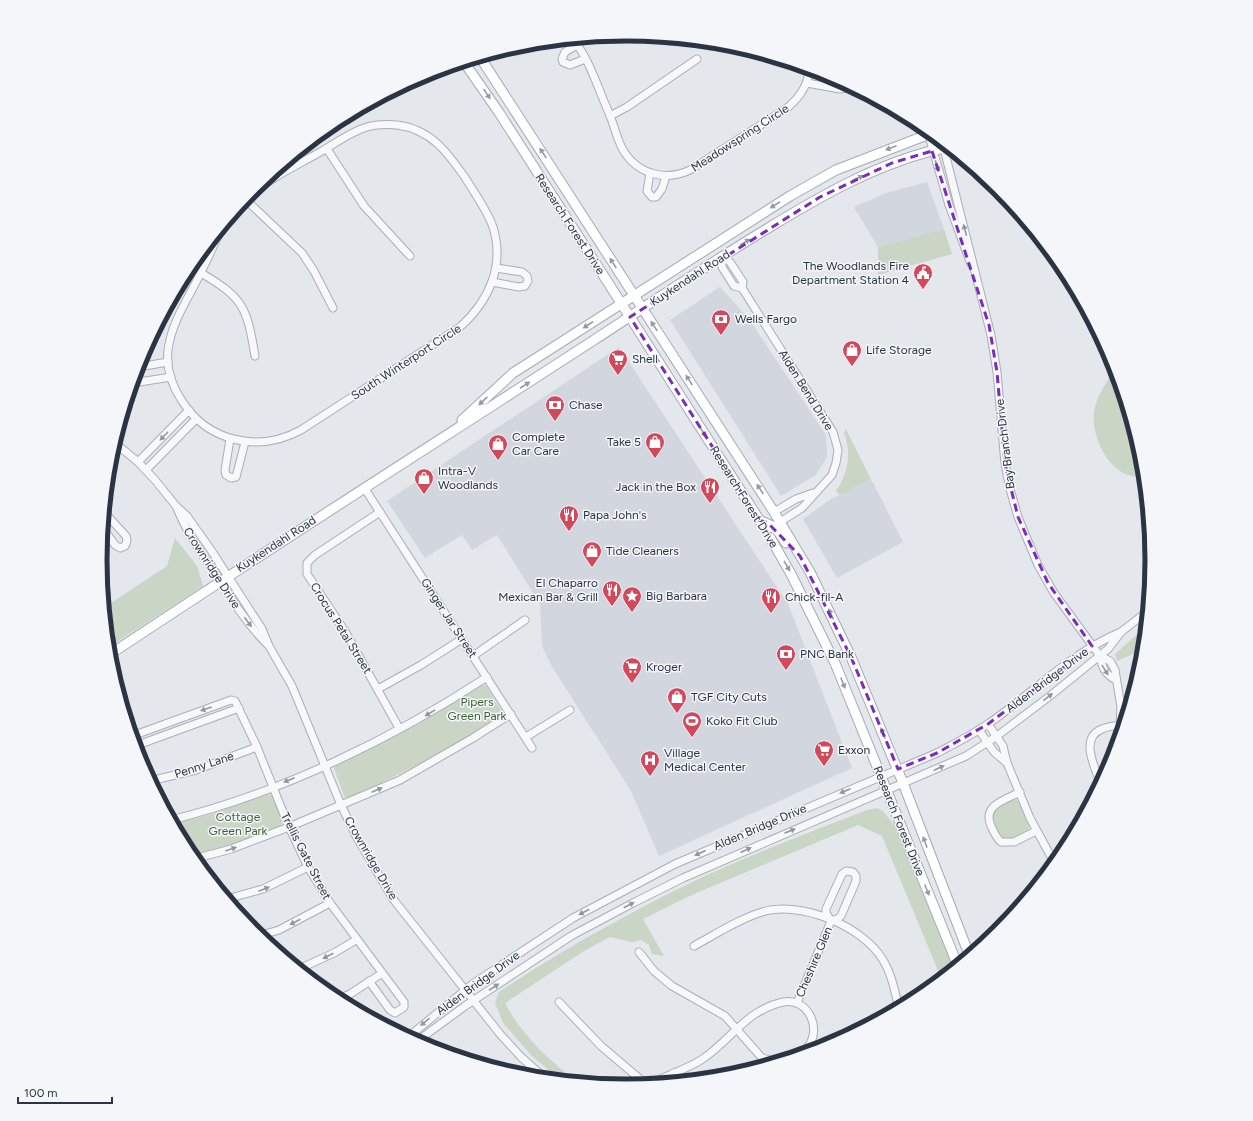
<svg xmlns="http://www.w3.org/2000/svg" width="1253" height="1121" font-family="Figtree,sans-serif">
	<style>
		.built { fill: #d2d6de }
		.green { fill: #c9d6c5 }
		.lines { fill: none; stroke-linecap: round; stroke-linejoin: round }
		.minor-casing { stroke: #a9aeb7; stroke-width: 9 }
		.major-casing { stroke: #a3abb8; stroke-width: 11 }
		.minor { stroke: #f7f8fa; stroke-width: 7 }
		.major { stroke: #fff; stroke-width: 9 }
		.oneway { fill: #959aa2 }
		.oneway2 { fill: #9196a0 }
		.marked { fill: none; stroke: #7b2cbf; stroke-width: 3; stroke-dasharray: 8 5; stroke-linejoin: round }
		.labels { text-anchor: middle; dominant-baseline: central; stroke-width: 3; stroke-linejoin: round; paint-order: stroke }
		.street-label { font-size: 12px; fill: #2b3445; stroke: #f4f6f9 }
		.poi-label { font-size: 12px; fill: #2b3445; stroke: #f4f6f9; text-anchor: start }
		.park-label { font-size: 12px; fill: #3f6138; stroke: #f4f6f9 }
		.rim { fill: none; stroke: #2b3445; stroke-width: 5 }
	</style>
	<rect width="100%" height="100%" fill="#e4e7ec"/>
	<g class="built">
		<path d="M927 182 944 229 878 247 854 207 886 193Z"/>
		<path d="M720 287 749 319 826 435 827 457 816 475 781 496 670 320Z"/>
		<path d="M619 347 788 604 852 768 659 856 631 791 551 665 542 646 540 604 497 535 472 550 462 535 425 558 387 501Z"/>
		<path d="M871 479 903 542 837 578 803 519 831 499Z"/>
	</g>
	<g class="green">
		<path d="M944 229 952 254 878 275V247Z"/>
		<path d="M1118 376 1143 458 1145 476C1113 483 1091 440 1094 412 1096 400 1102 389 1109 378Z"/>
		<path d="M846 429 871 479 840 495 836 491C848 474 852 453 844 433Z"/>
		<path d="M175 538 197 566 203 586 109 647 105 607 167 566Z"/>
		<path d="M1147 626 1144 649 1117 661 1115 654Z"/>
		<path d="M481 685 486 686 502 712 500 717 438 755 348 799 344 796 334 768 337 764 417 725Z"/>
		<path d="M266 794 273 796 283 821 279 829 239 844 192 857 173 824 212 814Z"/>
		<path d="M1013 799C1024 800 1030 820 1029 830L1012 840H1003C998 836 997 832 994 826 988 810 1000 806 1013 799Z"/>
		<path d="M878 808 883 811 895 826 954 969 942 980 882 836 858 825 687 897 643 919 664 956 652 954 649 945 641 940 632 942 610 937 584 951 505 1003C522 1036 548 1059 577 1082L562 1081 533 1057 503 1023 495 1003 499 992C565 948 633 910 705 876 758 852 812 831 867 810Z"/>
	</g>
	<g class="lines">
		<defs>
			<g id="minor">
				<path d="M573 39C590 60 598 89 609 113 614 125 617 139 623 150 638 175 667 182 692 169L787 108C799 98 809 84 809 68"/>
				<path d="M577 45 565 52 562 59 563 62 570 65 585 59"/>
				<path d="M807 83 840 89 845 88 848 85"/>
				<path d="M610 116 627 107 697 59"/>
				<path d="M927 129 949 205 971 264"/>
				<path d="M942 141 991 335 997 372 1005 464 1010 489 1018 517 1038 565 1054 593 1100 656 1110 661 1115 670 1121 707 1120 726"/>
				<path d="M327 149 364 206 410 256"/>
				<path d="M650 173 647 191 652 197H656L662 189 666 176"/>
				<path d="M245 199 302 253 314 271 333 308"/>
				<path d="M223 226C215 241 209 257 201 272 189 298 172 320 168 350 166 368 172 386 182 401 208 442 259 453 301 430L460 327C489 301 505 266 493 227 487 210 475 194 466 179 448 153 431 129 397 125 386 124 375 124 364 128 349 133 336 143 322 151 296 166 267 179 245 200"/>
				<path d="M722 256V267L734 286 742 288 833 432 838 450 836 463 832 475 802 508 780 522"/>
				<path d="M722 256 730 262 743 282 742 288"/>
				<path d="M201 273C244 298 247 308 255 356"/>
				<path d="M492 282 519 287 525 286 528 281 527 276 522 272 496 268"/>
				<path d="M138 367 168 362"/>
				<path d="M133 383 171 377"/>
				<path d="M230 439 225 470 226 475 231 478 236 477 245 442"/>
				<path d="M115 443 138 462 155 480 176 506 187 516 211 550 262 629 269 646 292 686 341 805 356 836 393 899 500 1034 521 1057 546 1079"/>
				<path d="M138 462 189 410"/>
				<path d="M146 470 196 419"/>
				<path d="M365 489 532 748"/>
				<path d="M177 508C186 531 200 552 214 572 230 597 246 623 267 644"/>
				<path d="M380 512 315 555 307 563V574L346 633 399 728"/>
				<path d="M774 512 796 499 813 493"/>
				<path d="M103 528 115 545 120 548 125 546 127 541 126 536 105 513"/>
				<path d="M473 656 525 620"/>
				<path d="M1100 656C1102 668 1105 674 1116 680"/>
				<path d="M378 689 421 665 462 639"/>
				<path d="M988 724 1003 746 1007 763 1030 818 1055 864"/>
				<path d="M979 730 994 752 1007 763"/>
				<path d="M132 736 231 700 235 701 257 747 289 827 308 867 330 903 404 1002V1007L395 1013 390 1010 369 981"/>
				<path d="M526 737 570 710"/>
				<path d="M135 746 239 708"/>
				<path d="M150 781 196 770 257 747"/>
				<path d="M1101 784C1095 768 1079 738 1102 729 1108 726 1117 725 1123 727"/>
				<path d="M1020 792C1005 800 982 805 991 826 994 832 996 838 1001 842H1014L1036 831"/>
				<path d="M171 820C281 793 392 739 487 677"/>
				<path d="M194 859 231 849 289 827 400 780 473 738 511 714"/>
				<path d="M846 871 853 872 856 876V881L841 916 837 919 831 921 826 913V909L842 874Z"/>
				<path d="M227 899 263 889 308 867"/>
				<path d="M258 936 279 930 330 903"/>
				<path d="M694 946C716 934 739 919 762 912 800 900 863 926 883 960 892 975 895 992 899 1009"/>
				<path d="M639 952 654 971 672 986 725 1016 762 1058 777 1062"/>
				<path d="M299 969 334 953 356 940"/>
				<path d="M336 999 348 995"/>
				<path d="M342 1002 350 994 381 974"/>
				<path d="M559 1002 601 1046 647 1085"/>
				<path d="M797 1003 831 921"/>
				<path d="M407 1038 474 983 573 918 675 864 937 753C954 744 972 735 988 724 1032 694 1070 653 1121 632"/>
				<path d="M416 1042 465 1006 571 936 633 903 683 878 966 756 997 736 1050 696 1108 649 1121 632 1148 611"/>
				<path d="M673 1073 677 1082"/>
				<path d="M649 1085C666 1075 685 1070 701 1060 731 1041 744 1011 783 1002 806 997 822 1026 809 1045 803 1054 790 1058 780 1061"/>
			</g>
			<g id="major">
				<path d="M480 57 774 512 810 572 851 657 903 783 970 957"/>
				<path d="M464 62 500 114 630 317 767 532 791 574 835 663 958 966"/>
				<path d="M462 420 513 373 790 196 836 170 932 133"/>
				<path d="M759 520 775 527 786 543"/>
				<path d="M109 655C270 548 432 445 594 340 651 303 707 265 765 230 822 195 881 161 948 147"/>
			</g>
		</defs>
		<use href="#minor" class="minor-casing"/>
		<use href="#major" class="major-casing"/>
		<use href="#minor" class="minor"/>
		<use href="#major" class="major"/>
	</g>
	<defs><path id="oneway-solid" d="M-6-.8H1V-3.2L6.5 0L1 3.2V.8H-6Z"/></defs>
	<g class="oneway">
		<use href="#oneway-solid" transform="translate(487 94) rotate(56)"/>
		<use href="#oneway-solid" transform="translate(891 148) rotate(159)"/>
		<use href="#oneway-solid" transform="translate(543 153) rotate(-123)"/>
		<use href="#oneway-solid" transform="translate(858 178) rotate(-24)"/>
		<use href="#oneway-solid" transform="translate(775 205) rotate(147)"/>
		<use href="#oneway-solid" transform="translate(745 242) rotate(-31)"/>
		<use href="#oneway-solid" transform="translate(613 263) rotate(-123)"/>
		<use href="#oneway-solid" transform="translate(588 325) rotate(147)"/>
		<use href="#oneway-solid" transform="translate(654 326) rotate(-123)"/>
		<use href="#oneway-solid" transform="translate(689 380) rotate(-123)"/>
		<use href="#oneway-solid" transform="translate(525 385) rotate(-33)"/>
		<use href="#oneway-solid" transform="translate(483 401) rotate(137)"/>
		<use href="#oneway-solid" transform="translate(703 432) rotate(57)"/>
		<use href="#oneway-solid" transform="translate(760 489) rotate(-123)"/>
		<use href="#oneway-solid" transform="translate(787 566) rotate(60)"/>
		<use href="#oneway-solid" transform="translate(831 614) rotate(-115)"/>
		<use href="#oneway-solid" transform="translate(843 683) rotate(68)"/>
		<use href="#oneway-solid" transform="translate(883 733) rotate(-113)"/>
		<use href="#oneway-solid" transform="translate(925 842) rotate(-110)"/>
		<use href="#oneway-solid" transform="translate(927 890) rotate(68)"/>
	</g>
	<g class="oneway2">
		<use href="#oneway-solid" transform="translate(937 166) rotate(73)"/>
		<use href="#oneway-solid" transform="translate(965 230) rotate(-105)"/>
		<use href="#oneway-solid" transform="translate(164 436) rotate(134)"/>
		<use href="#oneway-solid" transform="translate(248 622) rotate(53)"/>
		<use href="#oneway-solid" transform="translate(1105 670) rotate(58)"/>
		<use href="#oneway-solid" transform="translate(1048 697) rotate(-38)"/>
		<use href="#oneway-solid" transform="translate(206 709) rotate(161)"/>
		<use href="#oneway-solid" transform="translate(430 713) rotate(149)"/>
		<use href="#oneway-solid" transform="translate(939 768) rotate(-25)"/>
		<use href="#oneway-solid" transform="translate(289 780) rotate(157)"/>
		<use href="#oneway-solid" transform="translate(377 790) rotate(-23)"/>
		<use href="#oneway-solid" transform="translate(845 791) rotate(157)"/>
		<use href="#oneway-solid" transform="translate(790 831) rotate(-23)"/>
		<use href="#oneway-solid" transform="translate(231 849) rotate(-19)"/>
		<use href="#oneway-solid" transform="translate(746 850) rotate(-24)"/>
		<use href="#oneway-solid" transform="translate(700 853) rotate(156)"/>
		<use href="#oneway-solid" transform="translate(264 889) rotate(-21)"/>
		<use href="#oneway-solid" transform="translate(629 905) rotate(-28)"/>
		<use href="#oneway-solid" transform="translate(584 912) rotate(152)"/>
		<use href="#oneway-solid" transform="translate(295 922) rotate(153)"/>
		<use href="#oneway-solid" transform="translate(328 956) rotate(153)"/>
		<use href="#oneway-solid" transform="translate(494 987) rotate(-33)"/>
		<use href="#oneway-solid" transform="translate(425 1022) rotate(141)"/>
	</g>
	<path class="marked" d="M932 151 989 325 997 372 1005 464 1018 517 1048 583 1092 646 988 724 937 753 898 769 851 657 800 556 768 523 759 520 630 317 820 197 892 163Z"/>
	<defs>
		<symbol id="civic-pin" viewBox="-11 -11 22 30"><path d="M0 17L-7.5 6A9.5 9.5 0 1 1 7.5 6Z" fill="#d1495b" stroke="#f4f6f9"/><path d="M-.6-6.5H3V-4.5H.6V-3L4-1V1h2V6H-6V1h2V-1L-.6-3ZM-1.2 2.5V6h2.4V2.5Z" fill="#fff"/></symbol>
		<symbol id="bank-pin" viewBox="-11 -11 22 30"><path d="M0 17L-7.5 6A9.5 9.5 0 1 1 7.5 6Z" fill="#d1495b" stroke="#f4f6f9"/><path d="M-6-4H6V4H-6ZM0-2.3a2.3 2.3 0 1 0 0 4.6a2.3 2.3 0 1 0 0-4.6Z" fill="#fff"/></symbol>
		<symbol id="shop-pin" viewBox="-11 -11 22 30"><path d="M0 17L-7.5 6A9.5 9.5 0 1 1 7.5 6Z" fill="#d1495b" stroke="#f4f6f9"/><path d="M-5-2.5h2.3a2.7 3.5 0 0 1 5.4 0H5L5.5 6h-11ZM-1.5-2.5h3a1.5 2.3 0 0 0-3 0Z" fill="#fff"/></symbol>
		<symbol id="supermarket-pin" viewBox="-11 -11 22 30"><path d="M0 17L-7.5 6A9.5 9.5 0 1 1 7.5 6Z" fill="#d1495b" stroke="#f4f6f9"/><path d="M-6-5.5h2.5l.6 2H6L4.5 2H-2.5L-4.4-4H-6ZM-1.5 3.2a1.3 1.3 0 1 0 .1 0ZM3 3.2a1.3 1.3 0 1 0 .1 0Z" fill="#fff"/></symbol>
		<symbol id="restaurant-pin" viewBox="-11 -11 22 30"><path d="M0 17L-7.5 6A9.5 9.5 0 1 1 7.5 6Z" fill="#d1495b" stroke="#f4f6f9"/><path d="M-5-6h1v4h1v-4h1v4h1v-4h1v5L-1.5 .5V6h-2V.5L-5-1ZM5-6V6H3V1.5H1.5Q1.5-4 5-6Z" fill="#fff"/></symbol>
		<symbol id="sight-pin" viewBox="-11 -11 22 30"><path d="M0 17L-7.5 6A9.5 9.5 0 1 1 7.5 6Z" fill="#d1495b" stroke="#f4f6f9"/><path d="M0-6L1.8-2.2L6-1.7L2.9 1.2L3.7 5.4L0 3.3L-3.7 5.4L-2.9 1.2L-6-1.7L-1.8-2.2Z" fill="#fff"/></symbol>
		<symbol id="stadium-pin" viewBox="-11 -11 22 30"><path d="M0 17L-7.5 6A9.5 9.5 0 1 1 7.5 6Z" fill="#d1495b" stroke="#f4f6f9"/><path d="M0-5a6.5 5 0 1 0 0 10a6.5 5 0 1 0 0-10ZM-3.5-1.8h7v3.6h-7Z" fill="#fff"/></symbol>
		<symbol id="hospital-pin" viewBox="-11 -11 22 30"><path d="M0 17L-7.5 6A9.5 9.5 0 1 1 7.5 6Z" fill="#d1495b" stroke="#f4f6f9"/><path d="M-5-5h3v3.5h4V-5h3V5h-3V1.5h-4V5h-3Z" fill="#fff"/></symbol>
	</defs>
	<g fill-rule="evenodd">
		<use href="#civic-pin" x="912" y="262" width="22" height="30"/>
		<use href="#bank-pin" x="710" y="308" width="22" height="30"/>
		<use href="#shop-pin" x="841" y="339" width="22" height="30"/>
		<use href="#supermarket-pin" x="607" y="348" width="22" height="30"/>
		<use href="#bank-pin" x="544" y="394" width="22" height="30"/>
		<use href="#shop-pin" x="644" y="431" width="22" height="30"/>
		<use href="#shop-pin" x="487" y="433" width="22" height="30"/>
		<use href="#shop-pin" x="413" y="467" width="22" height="30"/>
		<use href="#restaurant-pin" x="699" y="476" width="22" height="30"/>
		<use href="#restaurant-pin" x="558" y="504" width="22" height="30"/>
		<use href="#shop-pin" x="581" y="540" width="22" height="30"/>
		<use href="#restaurant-pin" x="601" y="579" width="22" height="30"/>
		<use href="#sight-pin" x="621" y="585" width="22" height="30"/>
		<use href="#restaurant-pin" x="760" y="586" width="22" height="30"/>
		<use href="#bank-pin" x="775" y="643" width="22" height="30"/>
		<use href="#supermarket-pin" x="621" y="656" width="22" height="30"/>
		<use href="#shop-pin" x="666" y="686" width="22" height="30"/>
		<use href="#stadium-pin" x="681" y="710" width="22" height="30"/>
		<use href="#supermarket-pin" x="813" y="739" width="22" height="30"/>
		<use href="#hospital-pin" x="639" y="749" width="22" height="30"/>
	</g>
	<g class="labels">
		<g class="street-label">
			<text transform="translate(740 138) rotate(-33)">Meadowspring Circle</text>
			<text transform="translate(570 224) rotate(57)">Research Forest Drive</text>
			<text transform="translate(690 278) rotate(-33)">Kuykendahl Road</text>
			<text transform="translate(406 362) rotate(-33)">South Winterport Circle</text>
			<text transform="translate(806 390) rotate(58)">Alden Bend Drive</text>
			<text transform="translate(1005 444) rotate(-97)">Bay Branch Drive</text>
			<text transform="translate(744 497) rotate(58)">Research Forest Drive</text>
			<text transform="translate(276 544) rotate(-33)">Kuykendahl Road</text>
			<text transform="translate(212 568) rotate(57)">Crownridge Drive</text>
			<text transform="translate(449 618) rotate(57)">Ginger Jar Street</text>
			<text transform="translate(341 628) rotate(58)">Crocus Petal Street</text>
			<text transform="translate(1047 680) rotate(-37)">Alden Bridge Drive</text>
			<text transform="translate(204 765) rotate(-18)">Penny Lane</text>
			<text transform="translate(899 821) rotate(68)">Research Forest Drive</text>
			<text transform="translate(760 827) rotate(-23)">Alden Bridge Drive</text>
			<text transform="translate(306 856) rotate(63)">Trellis Gate Street</text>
			<text transform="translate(371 858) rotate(60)">Crownridge Drive</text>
			<text transform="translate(814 962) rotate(-67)">Cheshire Glen</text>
			<text transform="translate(478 983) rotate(-36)">Alden Bridge Drive</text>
		</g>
		<g class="poi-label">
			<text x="909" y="266" text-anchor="end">The Woodlands Fire<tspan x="909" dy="14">Department Station 4</tspan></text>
			<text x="735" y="319">Wells Fargo</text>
			<text x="866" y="350">Life Storage</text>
			<text x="632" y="359">Shell</text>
			<text x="569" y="405">Chase</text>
			<text x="512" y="437">Complete<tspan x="512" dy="14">Car Care</tspan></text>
			<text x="641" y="442" text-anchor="end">Take 5</text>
			<text x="438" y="471">Intra-V<tspan x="438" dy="14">Woodlands</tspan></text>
			<text x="696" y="487" text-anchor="end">Jack in the Box</text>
			<text x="583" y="515">Papa John's</text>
			<text x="606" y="551">Tide Cleaners</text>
			<text x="598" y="583" text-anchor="end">El Chaparro<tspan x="598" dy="14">Mexican Bar &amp; Grill</tspan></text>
			<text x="646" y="596">Big Barbara</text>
			<text x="785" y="597">Chick-fil-A</text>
			<text x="800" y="654">PNC Bank</text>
			<text x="646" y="667">Kroger</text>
			<text x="691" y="697">TGF City Cuts</text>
			<text x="706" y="721">Koko Fit Club</text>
			<text x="838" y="750">Exxon</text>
			<text x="664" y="753">Village<tspan x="664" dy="14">Medical Center</tspan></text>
		</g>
		<g class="park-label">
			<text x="477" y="702">Pipers<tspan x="477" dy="14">Green Park</tspan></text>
			<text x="238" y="817">Cottage<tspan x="238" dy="14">Green Park</tspan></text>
		</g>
	</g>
	<path d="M0 0H1253V1121H0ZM107 560a519 519 0 1 1 1038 0a519 519 0 1 1-1038 0Z" fill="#f4f6f9" fill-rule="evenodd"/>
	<path class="rim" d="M107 560a519 519 0 1 1 1038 0a519 519 0 1 1-1038 0Z"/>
	<path d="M18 1097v6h94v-6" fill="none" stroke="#2b3445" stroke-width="2"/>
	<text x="24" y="1097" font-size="12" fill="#2b3445" stroke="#f4f6f9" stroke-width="3" paint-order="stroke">100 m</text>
</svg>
